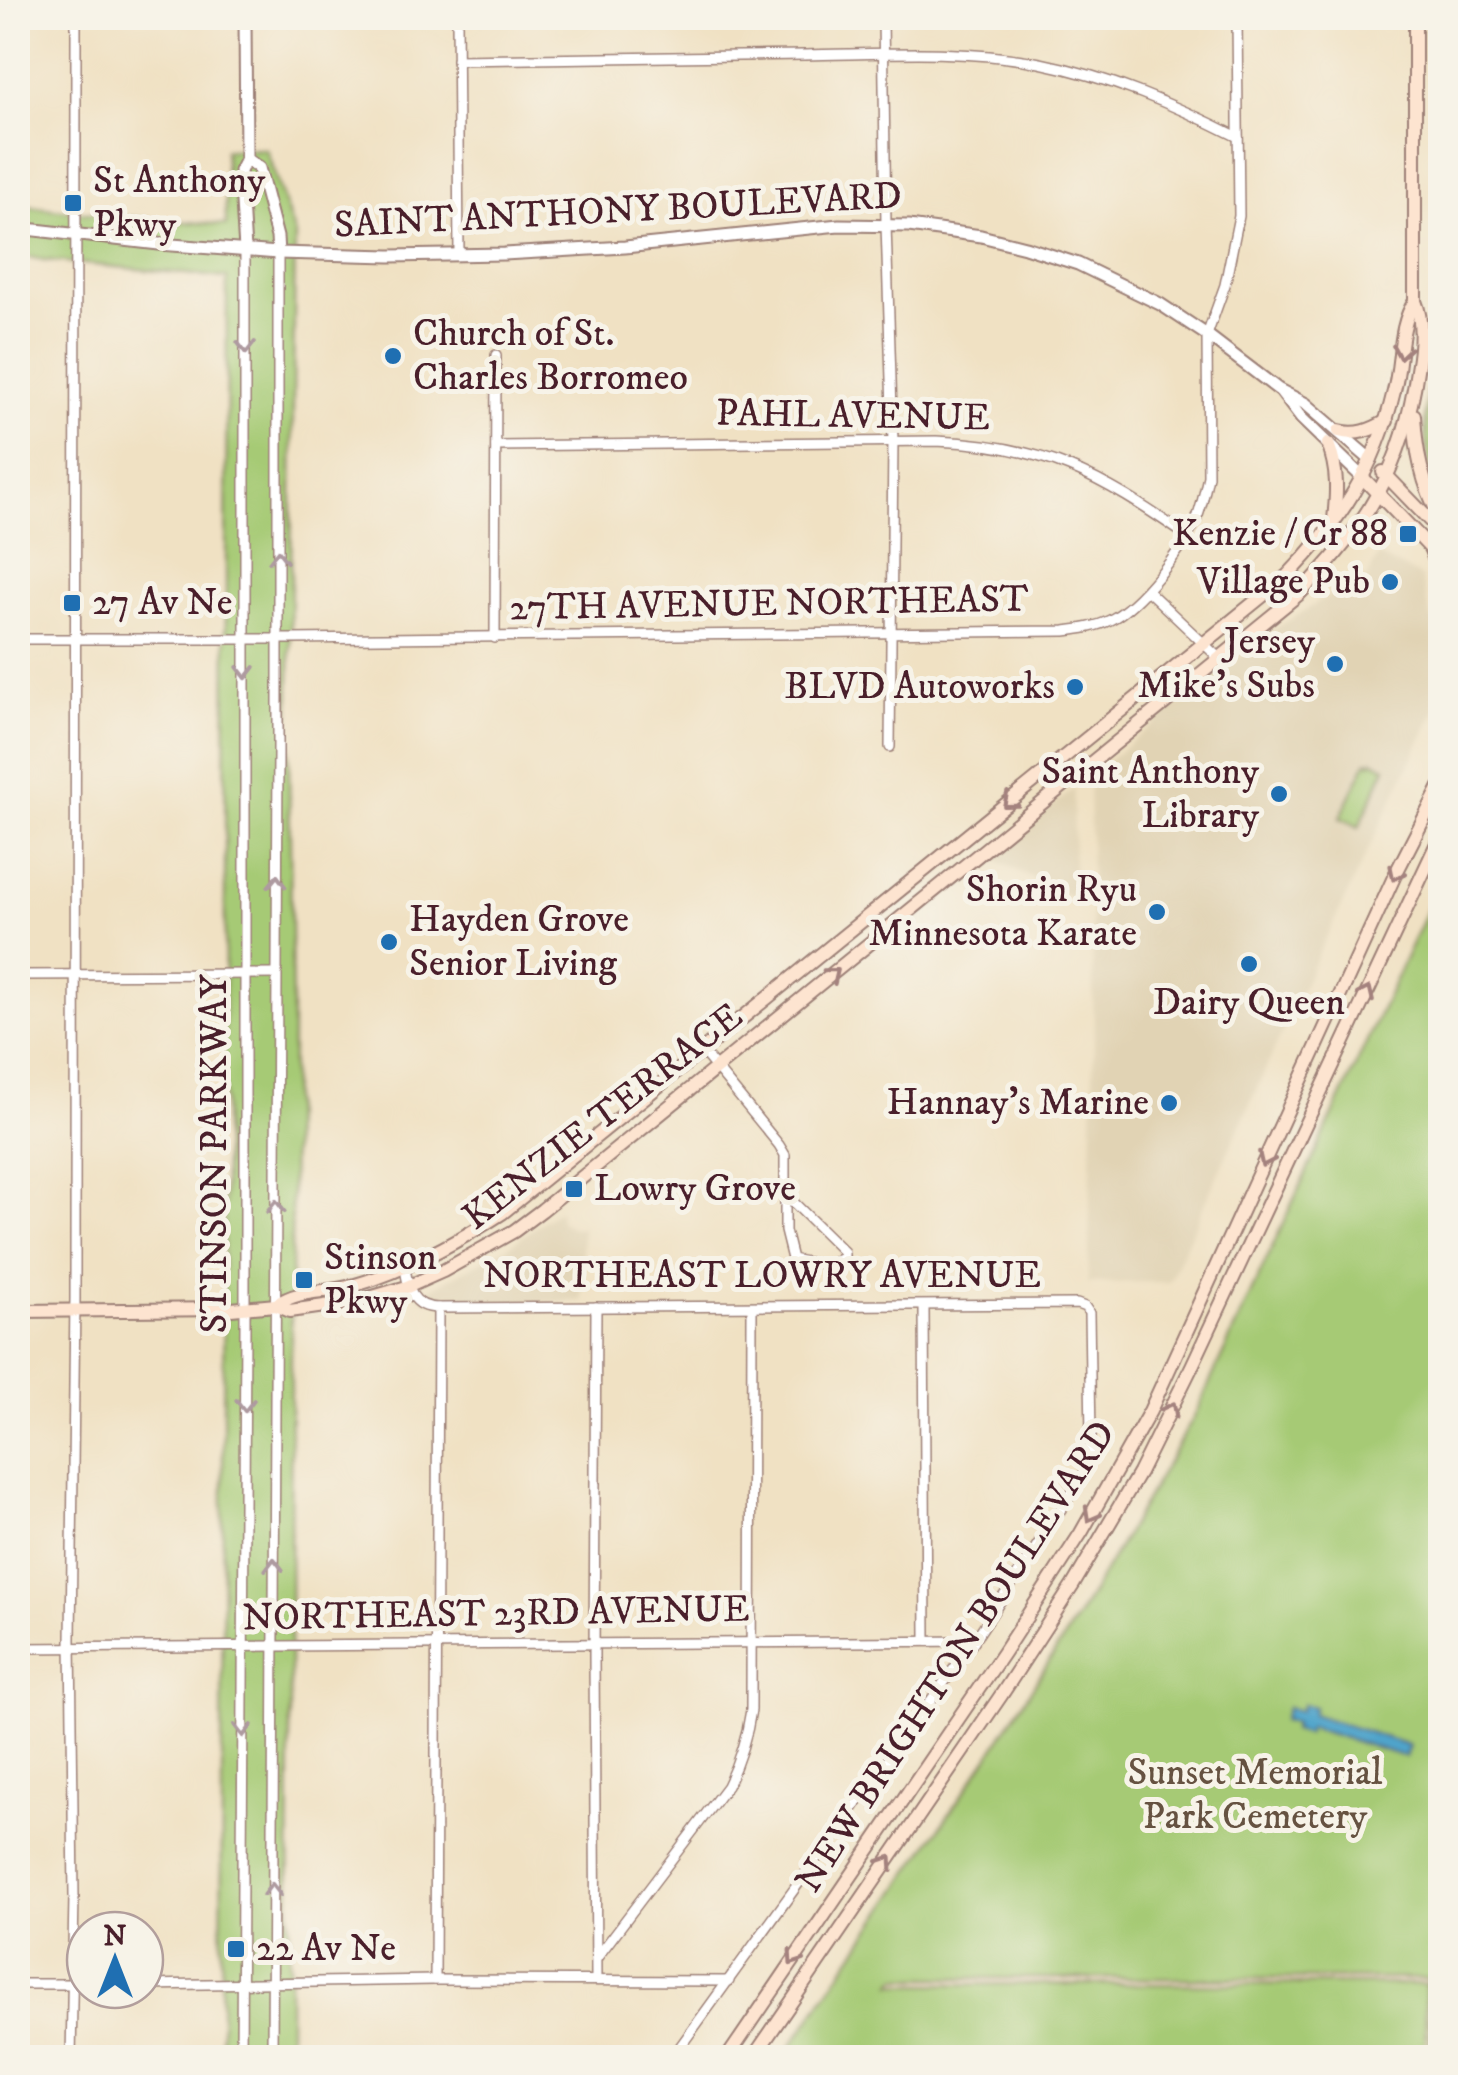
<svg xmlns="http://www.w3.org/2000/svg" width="1458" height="2075" font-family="'IM FELL DW Pica',serif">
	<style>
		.built { fill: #e1d3b4 }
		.green { fill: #a6ca74; stroke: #787450; stroke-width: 2.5 }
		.water { fill: #50a4cb; stroke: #4d627b; stroke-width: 2.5 }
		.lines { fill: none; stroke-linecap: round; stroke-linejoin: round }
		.minor-casing { stroke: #9d8077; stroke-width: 12 }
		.tertiary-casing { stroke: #9d8077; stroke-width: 15 }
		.secondary-casing { stroke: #9d8077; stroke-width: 16 }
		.minor { stroke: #fff; stroke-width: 9 }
		.tertiary { stroke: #fff; stroke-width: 11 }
		.secondary { stroke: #fde4d0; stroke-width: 12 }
		.oneway { stroke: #ae9aa0 }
		.oneway2 { stroke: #a4827e }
		.poi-dot { fill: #1f6fb2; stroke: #f7f3e8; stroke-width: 4 }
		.labels { text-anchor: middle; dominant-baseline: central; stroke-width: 10; stroke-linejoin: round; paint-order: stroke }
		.poi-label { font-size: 38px; fill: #4a1f2b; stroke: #f7f3e8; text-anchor: start }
		.street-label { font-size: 38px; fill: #4a1f2b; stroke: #f7f3e8 }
		.park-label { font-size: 38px; fill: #665241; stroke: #f7f3e8 }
	</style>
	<rect width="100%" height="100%" fill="#f7f3e8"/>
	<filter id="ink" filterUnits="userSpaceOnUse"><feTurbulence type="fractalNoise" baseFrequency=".01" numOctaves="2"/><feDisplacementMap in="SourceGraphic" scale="20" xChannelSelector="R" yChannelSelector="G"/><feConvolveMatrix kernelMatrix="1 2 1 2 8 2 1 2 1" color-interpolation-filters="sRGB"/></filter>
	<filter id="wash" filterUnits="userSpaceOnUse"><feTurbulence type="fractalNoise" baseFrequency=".0048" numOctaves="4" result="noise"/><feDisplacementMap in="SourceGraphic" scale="40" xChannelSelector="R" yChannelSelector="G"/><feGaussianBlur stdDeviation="2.25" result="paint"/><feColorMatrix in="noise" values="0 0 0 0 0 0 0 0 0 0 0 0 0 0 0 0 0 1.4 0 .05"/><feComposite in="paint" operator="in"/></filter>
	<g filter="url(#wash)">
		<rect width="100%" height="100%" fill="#f0e1c3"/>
		<g class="built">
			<path d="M1378 556 1421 577 1431 618 1440 623V701L1311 969 1169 1282 1088 1283 1094 1039 1089 776 1272 631 1359 577 1367 579Z"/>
			<path d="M1074 789 1073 898 990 857Z"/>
			<path d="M559 1210 560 1221 566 1225 573 1228 582 1227V1301L470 1303 423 1301 419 1295 509 1246Z"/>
		</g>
		<g class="green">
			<path d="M266 149 295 235 289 758 292 1003 289 2057H221L227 278 44 260 18 255V205L122 217 226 225 225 150Z"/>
			<path d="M1427 392 1440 398V496C1425 457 1423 434 1427 392Z"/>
			<path d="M1372 760 1386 767 1359 827 1340 818 1367 761 1370 763Z"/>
			<path d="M1440 882V2057H1431L1428 1979 897 1978 893 1984H1425L1426 2057 783 2058 990 1754 1080 1613 1193 1419Z"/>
		</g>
		<path class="water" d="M1303 1704 1314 1707 1312 1714 1409 1745 1405 1757 1309 1727 1307 1734 1293 1730 1295 1723 1283 1720 1287 1707 1300 1711Z"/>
	</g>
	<g filter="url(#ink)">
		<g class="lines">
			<defs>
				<g id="minor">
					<path d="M457 18 459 255"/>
					<path d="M883 18 886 225 893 441 890 747"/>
					<path d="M457 60C573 59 689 57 805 55 883 54 964 48 1040 63 1110 77 1175 105 1238 137"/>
					<path d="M496 446 936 441C1045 445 1099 475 1187 536"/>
					<path d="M1147 590 1220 659"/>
					<path d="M495 638 496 355"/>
					<path d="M18 639H290L1065 631C1081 629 1096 627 1110 620 1140 605 1181 551 1196 521 1202 506 1205 491 1208 476L1207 335 1225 285 1239 216 1237 18"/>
					<path d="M18 975 276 974"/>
					<path d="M703 1052 779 1145 785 1155V1231L792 1259C809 1263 828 1267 844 1257V1252L785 1194"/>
					<path d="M405 1265C407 1288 412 1308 438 1308L435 1980"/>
					<path d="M924 1306 926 1639"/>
					<path d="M596 1307 594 1655 596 1979"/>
					<path d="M438 1308 1077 1304 1085 1307 1089 1313 1091 1437 1089 1457 1083 1476 974 1641 672 2058"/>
					<path d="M18 1648 974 1641"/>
					<path d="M596 1959 727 1786C739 1761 747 1738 751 1710L752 1308"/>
					<path d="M18 1984H85"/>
					<path d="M145 1985 435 1980 729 1981"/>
					<path d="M71 2058 74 1896 71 1640 75 1298 76 18"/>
					<path d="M241 2058 245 1324V250"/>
					<path d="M272 2058 278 751V253"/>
				</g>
				<g id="tertiary">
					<path d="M246 159 259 168 277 237 278 253"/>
					<path d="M18 228 159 244 278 253 390 256 504 254 625 247 839 225 909 226 981 236 1025 247 1078 264 1160 304 1207 335 1279 390 1306 404 1371 460"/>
					<path d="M245 250 240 171 246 159 245 18"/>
					<path d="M1282 393 1301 418 1363 478"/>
				</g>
				<g id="secondary">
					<path d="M1414 415C1416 452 1422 484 1440 517"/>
					<path d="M1339 431C1357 436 1371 430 1387 421"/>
					<path d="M1328 444C1338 470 1337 492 1334 520"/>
					<path d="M1383 472 1440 531"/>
					<path d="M1363 478 1440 558"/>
					<path d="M1431 550 1440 573"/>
					<path d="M276 1305C301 1288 324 1294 352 1286 405 1271 456 1243 502 1213L1287 576C1341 521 1376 467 1394 391 1402 361 1398 327 1415 301"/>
					<path d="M18 1311 231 1309 276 1305 290 1311 359 1301 407 1287 443 1271 514 1231 542 1210 1300 593C1367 526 1404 465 1417 370 1421 348 1424 322 1415 301V18"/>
					<path d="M727 2058 1003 1653 1081 1533 1150 1411 1395 875 1440 787"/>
					<path d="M753 2058 1002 1694 1073 1585 1139 1473 1192 1366 1440 837"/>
				</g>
			</defs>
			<use href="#minor" class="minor-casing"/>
			<use href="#tertiary" class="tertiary-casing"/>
			<use href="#secondary" class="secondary-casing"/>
			<use href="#minor" class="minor"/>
			<use href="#tertiary" class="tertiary"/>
			<use href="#secondary" class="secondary"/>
		</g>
		<defs><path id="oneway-chevron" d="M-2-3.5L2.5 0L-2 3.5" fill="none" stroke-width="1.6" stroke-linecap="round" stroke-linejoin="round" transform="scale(2.5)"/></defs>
		<g class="oneway">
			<use href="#oneway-chevron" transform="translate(246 347) rotate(90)"/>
			<use href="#oneway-chevron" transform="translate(278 557) rotate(-90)"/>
			<use href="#oneway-chevron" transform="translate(246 672) rotate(90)"/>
			<use href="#oneway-chevron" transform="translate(277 882) rotate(-89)"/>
			<use href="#oneway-chevron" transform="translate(276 1207) rotate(-90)"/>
			<use href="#oneway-chevron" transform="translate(245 1405) rotate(90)"/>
			<use href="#oneway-chevron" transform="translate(274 1565) rotate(-90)"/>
			<use href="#oneway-chevron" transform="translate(243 1730) rotate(90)"/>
			<use href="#oneway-chevron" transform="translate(272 1890) rotate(-90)"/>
		</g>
		<g class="oneway2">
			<use href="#oneway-chevron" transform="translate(1401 352) rotate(99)"/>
			<use href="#oneway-chevron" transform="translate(1009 802) rotate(141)"/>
			<use href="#oneway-chevron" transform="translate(1396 874) rotate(116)"/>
			<use href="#oneway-chevron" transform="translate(833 974) rotate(-39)"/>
			<use href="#oneway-chevron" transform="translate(1367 993) rotate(-65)"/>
			<use href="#oneway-chevron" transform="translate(1265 1160) rotate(115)"/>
			<use href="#oneway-chevron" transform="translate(1171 1409) rotate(-63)"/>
			<use href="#oneway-chevron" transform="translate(1091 1515) rotate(119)"/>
			<use href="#oneway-chevron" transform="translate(887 1862) rotate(-56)"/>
			<use href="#oneway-chevron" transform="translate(794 1959) rotate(124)"/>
		</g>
	</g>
	<g class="poi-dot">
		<rect x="63" y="193" width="20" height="20" rx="5"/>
		<circle cx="393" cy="356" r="10"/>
		<rect x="1398" y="524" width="20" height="20" rx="5"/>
		<circle cx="1390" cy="582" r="10"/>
		<rect x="62" y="593" width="20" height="20" rx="5"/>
		<circle cx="1335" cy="664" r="10"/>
		<circle cx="1075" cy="687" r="10"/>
		<circle cx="1279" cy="794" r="10"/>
		<circle cx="1157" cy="912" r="10"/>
		<circle cx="389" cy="942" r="10"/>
		<circle cx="1249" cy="964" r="10"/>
		<circle cx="1169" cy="1103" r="10"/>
		<rect x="564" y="1179" width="20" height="20" rx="5"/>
		<rect x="294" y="1270" width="20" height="20" rx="5"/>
		<rect x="226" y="1939" width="20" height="20" rx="5"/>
	</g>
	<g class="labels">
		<g class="poi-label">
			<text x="93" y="181">St Anthony<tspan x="93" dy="44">Pkwy</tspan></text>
			<text x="413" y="334">Church of St.<tspan x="413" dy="44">Charles Borromeo</tspan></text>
			<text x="1388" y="534" text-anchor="end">Kenzie / Cr 88</text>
			<text x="1370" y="582" text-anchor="end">Village Pub</text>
			<text x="92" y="603">27 Av Ne</text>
			<text x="1315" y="642" text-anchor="end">Jersey<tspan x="1315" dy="44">Mike's Subs</tspan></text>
			<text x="1055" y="687" text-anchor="end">BLVD Autoworks</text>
			<text x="1259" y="772" text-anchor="end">Saint Anthony<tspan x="1259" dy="44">Library</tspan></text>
			<text x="1137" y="890" text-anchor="end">Shorin Ryu<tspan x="1137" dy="44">Minnesota Karate</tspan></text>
			<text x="409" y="920">Hayden Grove<tspan x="409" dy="44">Senior Living</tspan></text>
			<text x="1249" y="1003" text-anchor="middle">Dairy Queen</text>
			<text x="1149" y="1103" text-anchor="end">Hannay's Marine</text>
			<text x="594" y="1189">Lowry Grove</text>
			<text x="324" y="1258">Stinson<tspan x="324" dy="44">Pkwy</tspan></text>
			<text x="256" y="1949">22 Av Ne</text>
		</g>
		<g class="street-label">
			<text transform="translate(618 211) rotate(-3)">SAINT ANTHONY BOULEVARD</text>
			<text transform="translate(853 416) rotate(1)">PAHL AVENUE</text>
			<text transform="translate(769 604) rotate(-1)">27TH AVENUE NORTHEAST</text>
			<text transform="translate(603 1117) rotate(-38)">KENZIE TERRACE</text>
			<text transform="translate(215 1154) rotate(-90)">STINSON PARKWAY</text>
			<text x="762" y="1276">NORTHEAST LOWRY AVENUE</text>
			<text transform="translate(496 1614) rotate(-1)">NORTHEAST 23RD AVENUE</text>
			<text transform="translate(956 1657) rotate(-57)">NEW BRIGHTON BOULEVARD</text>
		</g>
		<g class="park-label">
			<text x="1255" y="1773">Sunset Memorial<tspan x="1255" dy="44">Park Cemetery</tspan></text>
		</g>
	</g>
	<rect width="1458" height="2075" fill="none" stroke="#f7f3e8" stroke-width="60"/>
	<g transform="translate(115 1960)"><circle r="48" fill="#f7f3e8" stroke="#b29e9c" stroke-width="2.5"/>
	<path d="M0-8L18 38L0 25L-18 38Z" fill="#1f6fb2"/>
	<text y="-15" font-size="28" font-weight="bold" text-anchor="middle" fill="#4a1f2b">N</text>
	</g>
</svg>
